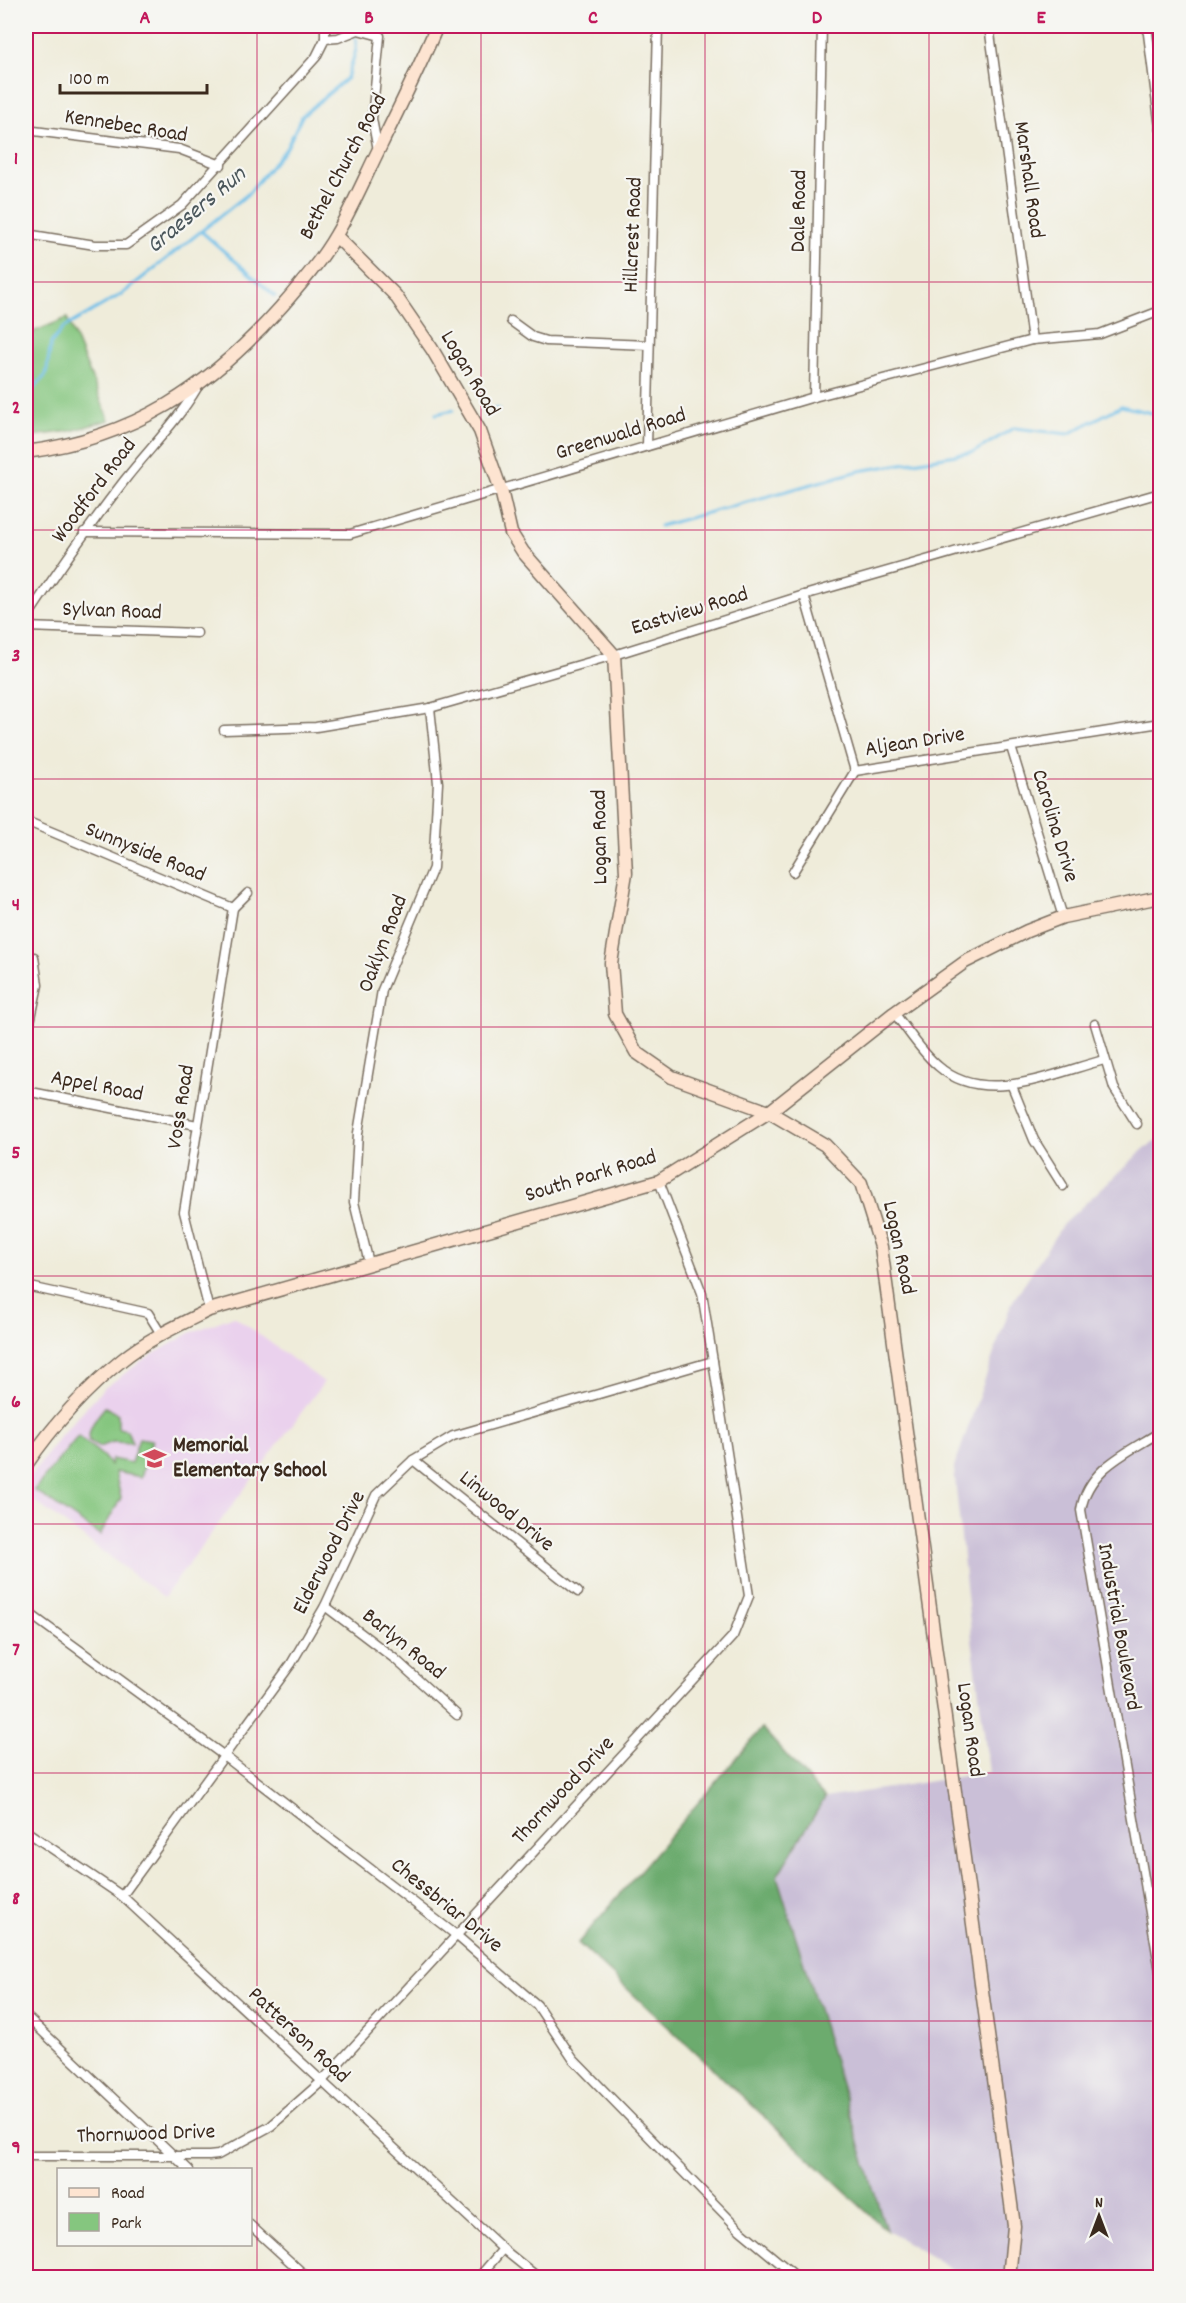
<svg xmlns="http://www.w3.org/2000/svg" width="1186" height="2303" font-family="Dekko,sans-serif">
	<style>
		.built { fill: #ead1ed }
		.industrial { fill: #cabfd7 }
		.green { fill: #85c67f; stroke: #60784e; stroke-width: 1.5 }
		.forest { fill: #6cab6e; stroke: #546a46; stroke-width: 1.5 }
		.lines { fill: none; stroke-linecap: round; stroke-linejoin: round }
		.stream { stroke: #6cbee8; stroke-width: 3 }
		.street-casing { stroke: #7a6e60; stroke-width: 11 }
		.secondary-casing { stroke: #7a6e60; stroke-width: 15 }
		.street { stroke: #fff; stroke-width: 8 }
		.secondary { stroke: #fde4d1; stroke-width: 12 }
		.grid { fill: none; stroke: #c2185b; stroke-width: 1.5; stroke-opacity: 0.55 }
		.labels { text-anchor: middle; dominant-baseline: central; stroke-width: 4.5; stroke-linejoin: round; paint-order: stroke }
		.street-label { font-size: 22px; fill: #3b2a1e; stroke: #f6f6f2 }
		.poi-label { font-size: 22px; font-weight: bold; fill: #3b2a1e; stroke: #f6f6f2; text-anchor: start }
		.water-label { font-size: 24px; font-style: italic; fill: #4a565b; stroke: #f6f6f2 }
		.neatline { fill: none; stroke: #c2185b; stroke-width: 2 }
		.grid-label { font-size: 20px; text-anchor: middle; font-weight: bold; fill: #c2185b }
	</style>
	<rect width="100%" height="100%" fill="#f6f6f2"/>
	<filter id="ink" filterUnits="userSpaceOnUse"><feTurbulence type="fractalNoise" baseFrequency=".0167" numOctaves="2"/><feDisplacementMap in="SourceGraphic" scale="12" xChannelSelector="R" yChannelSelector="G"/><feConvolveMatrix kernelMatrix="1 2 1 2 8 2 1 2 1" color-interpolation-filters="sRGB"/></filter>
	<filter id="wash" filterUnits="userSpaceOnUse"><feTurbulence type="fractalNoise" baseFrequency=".008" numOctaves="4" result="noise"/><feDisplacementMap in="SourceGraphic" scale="24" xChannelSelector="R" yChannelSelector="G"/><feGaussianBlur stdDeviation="1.35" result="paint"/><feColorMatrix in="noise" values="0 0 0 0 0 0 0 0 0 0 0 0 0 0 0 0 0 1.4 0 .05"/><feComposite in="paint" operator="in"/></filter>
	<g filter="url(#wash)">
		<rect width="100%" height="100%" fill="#efecda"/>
		<path class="built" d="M234 1316 324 1382 164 1597 26 1495V1482L60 1436 103 1389 145 1359 190 1333Z"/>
		<path class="industrial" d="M1160 1139V2277H965L886 2230 777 1876 825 1798 989 1772 969 1615 954 1468 1011 1304 1063 1224 1145 1148Z"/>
		<g class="green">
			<path d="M67 318 109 420 71 431 26 437V335Z"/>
			<path d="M105 1407 118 1414V1428L127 1430 132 1443 113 1442 100 1447 89 1441C88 1427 96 1418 105 1407Z"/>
			<path d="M78 1436 103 1456 110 1465 112 1459 131 1463 139 1438 152 1440 141 1477 115 1472 121 1498 100 1535 34 1490Z"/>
		</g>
		<path class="forest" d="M762 1728 825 1798 777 1876 886 2230 578 1943Z"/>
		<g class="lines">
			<g class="stream">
				<path d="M202 232 275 296"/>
				<path d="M26 392 32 390 46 375 51 343 63 328 122 294 248 194 287 147 302 116 347 78 356 50V41L351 26"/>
				<path d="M484 409H499"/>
				<path d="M436 414 453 410"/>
				<path d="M660 526 859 471 974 452 1014 428 1068 434 1121 406 1160 415"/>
			</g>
		</g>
	</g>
	<g filter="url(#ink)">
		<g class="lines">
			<defs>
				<g id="street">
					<path d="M325 26V39"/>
					<path d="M989 26 1032 340"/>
					<path d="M1147 26 1160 128"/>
					<path d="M26 130 179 149 221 165"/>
					<path d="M26 234 95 245H126L182 205 316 57 325 39 338 38 358 30 380 36 372 119 378 150"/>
					<path d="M511 321 533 337 546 341 649 345"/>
					<path d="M814 397 822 26"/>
					<path d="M647 446 658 26"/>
					<path d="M84 532 350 534 814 397 1032 340 1100 334 1160 311"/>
					<path d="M804 595 855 771 1160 723"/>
					<path d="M26 619C57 572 89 526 124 481 148 450 177 422 197 388"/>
					<path d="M26 627 197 633"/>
					<path d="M224 730 316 727 430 708 614 655 804 595 1160 493"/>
					<path d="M1011 747 1063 917"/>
					<path d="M26 821 233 908"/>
					<path d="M793 872 855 771"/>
					<path d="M233 908 248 893"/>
					<path d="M894 1013C908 1030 921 1052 938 1066 984 1107 1053 1073 1104 1060"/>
					<path d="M1095 1024 1114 1088 1137 1124"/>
					<path d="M26 1041 38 985 34 957"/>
					<path d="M1012 1086 1034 1140 1063 1186"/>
					<path d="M26 1091 197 1125"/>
					<path d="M369 1263 354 1202 358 1133 382 990 433 868 438 783 430 708"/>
					<path d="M26 1286 148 1313 161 1334"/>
					<path d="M209 1310 184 1212 233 908"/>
					<path d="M1160 1432C1127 1453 1088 1468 1081 1510L1160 1971"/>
					<path d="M413 1460 578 1592"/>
					<path d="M325 1606 395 1659 457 1715"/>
					<path d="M26 1611 223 1755 456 1935 537 2005 573 2059 740 2230 798 2278"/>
					<path d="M26 1831 122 1896 503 2249 539 2278"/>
					<path d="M122 1896 291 1664 325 1606 376 1495 413 1460 453 1436 713 1361"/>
					<path d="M26 2016 189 2170"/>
					<path d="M26 2156H209L218 2155 271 2126 321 2082 733 1636 749 1596 713 1361 702 1293 659 1181"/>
					<path d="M250 2225 308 2278"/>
					<path d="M478 2278 503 2249"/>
				</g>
				<g id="secondary">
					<path d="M336 236 395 295 432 349 480 431 501 490 511 533 523 552 614 655 626 873 611 963 615 1014 636 1052 672 1077 769 1112 825 1145 861 1183 881 1247 1014 2226 1009 2278"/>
					<path d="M26 452C134 438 209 388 281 307 300 285 321 261 336 235 353 206 366 175 381 145 400 106 420 66 437 26"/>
					<path d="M26 1465C52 1427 86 1389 122 1360 148 1339 179 1325 209 1310L659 1181 769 1112 894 1013 965 962 1027 931 1063 917 1160 897"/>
				</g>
			</defs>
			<use href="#street" class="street-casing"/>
			<use href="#secondary" class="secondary-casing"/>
			<use href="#street" class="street"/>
			<use href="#secondary" class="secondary"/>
		</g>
	</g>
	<path class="grid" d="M257 26V2278M481 26V2278M705 26V2278M929 26V2278M26 282H1160M26 530H1160M26 779H1160M26 1027H1160M26 1276H1160M26 1524H1160M26 1773H1160M26 2021H1160"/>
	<defs>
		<symbol id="school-bare" viewBox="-9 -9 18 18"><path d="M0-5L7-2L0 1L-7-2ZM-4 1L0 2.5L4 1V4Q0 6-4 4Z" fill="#d1495b" stroke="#f6f6f2" stroke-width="2.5" paint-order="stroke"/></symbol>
	</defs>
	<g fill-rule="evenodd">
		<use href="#school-bare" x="138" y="1442" width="33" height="33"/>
	</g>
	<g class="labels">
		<g class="street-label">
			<text transform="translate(126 127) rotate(9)">Kennebec Road</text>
			<text transform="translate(344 167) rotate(-62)">Bethel Church Road</text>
			<text transform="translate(1028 180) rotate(82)">Marshall Road</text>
			<text transform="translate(800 211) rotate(-89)">Dale Road</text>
			<text transform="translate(634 235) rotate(-88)">Hillcrest Road</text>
			<text transform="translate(469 374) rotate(59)">Logan Road</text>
			<text transform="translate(621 435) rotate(-17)">Greenwald Road</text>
			<text transform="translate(95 491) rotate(-53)">Woodford Road</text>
			<text transform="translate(112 612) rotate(2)">Sylvan Road</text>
			<text transform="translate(690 612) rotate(-17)">Eastview Road</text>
			<text transform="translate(915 743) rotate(-9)">Aljean Drive</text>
			<text transform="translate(1054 826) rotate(73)">Carolina Drive</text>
			<text transform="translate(601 837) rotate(-91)">Logan Road</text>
			<text transform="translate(145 853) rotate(22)">Sunnyside Road</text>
			<text transform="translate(384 944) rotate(-69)">Oaklyn Road</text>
			<text transform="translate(97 1087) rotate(11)">Appel Road</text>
			<text transform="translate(182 1107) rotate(-81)">Voss Road</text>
			<text transform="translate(591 1177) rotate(-17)">South Park Road</text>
			<text transform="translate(898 1248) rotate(78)">Logan Road</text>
			<text transform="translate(506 1512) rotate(39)">Linwood Drive</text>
			<text transform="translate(330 1553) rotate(-63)">Elderwood Drive</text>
			<text transform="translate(1118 1627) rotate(80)">Industrial Boulevard</text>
			<text transform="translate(403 1645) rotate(39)">Barlyn Road</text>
			<text transform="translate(969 1730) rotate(82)">Logan Road</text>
			<text transform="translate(564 1791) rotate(-47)">Thornwood Drive</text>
			<text transform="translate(446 1906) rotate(39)">Chessbriar Drive</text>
			<text transform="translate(298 2036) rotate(43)">Patterson Road</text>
			<text transform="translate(146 2135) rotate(-2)">Thornwood Drive</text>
		</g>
		<g class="poi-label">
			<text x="173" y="1446">Memorial<tspan x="173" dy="25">Elementary School</tspan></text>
		</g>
		<g class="water-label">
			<text transform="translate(197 211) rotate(-40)">Graesers Run</text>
		</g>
	</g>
	<rect width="1186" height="2303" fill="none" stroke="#f6f6f2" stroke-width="66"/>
	<rect x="57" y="2168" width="195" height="78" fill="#f6f6f2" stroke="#aba49d" stroke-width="1.5"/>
	<rect x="69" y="2188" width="30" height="9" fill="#fde4d1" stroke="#aba49d" stroke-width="1.5"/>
	<text x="111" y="2198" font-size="18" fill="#3b2a1e">Road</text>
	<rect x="69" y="2213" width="30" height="18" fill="#85c67f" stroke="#aba49d" stroke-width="1.5"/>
	<text x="111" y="2228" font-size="18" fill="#3b2a1e">Park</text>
	<g transform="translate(1099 2216)" stroke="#f6f6f2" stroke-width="4.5" paint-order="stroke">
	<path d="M0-4.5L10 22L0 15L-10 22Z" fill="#3b2a1e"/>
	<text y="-9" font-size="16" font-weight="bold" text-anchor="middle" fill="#3b2a1e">N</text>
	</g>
	<path d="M60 84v9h147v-9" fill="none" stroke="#3b2a1e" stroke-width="3"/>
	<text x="69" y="84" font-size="18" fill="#3b2a1e" stroke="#f6f6f2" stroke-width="4.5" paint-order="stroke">100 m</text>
	<rect x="33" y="33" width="1120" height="2237" class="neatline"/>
	<g class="grid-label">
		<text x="145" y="23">A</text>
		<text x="369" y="23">B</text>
		<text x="593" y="23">C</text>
		<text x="817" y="23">D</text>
		<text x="1041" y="23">E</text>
		<text x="16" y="164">1</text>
		<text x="16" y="413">2</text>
		<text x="16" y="661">3</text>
		<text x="16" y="910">4</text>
		<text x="16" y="1158">5</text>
		<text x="16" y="1407">6</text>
		<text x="16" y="1655">7</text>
		<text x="16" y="1904">8</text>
		<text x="16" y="2153">9</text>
	</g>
</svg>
